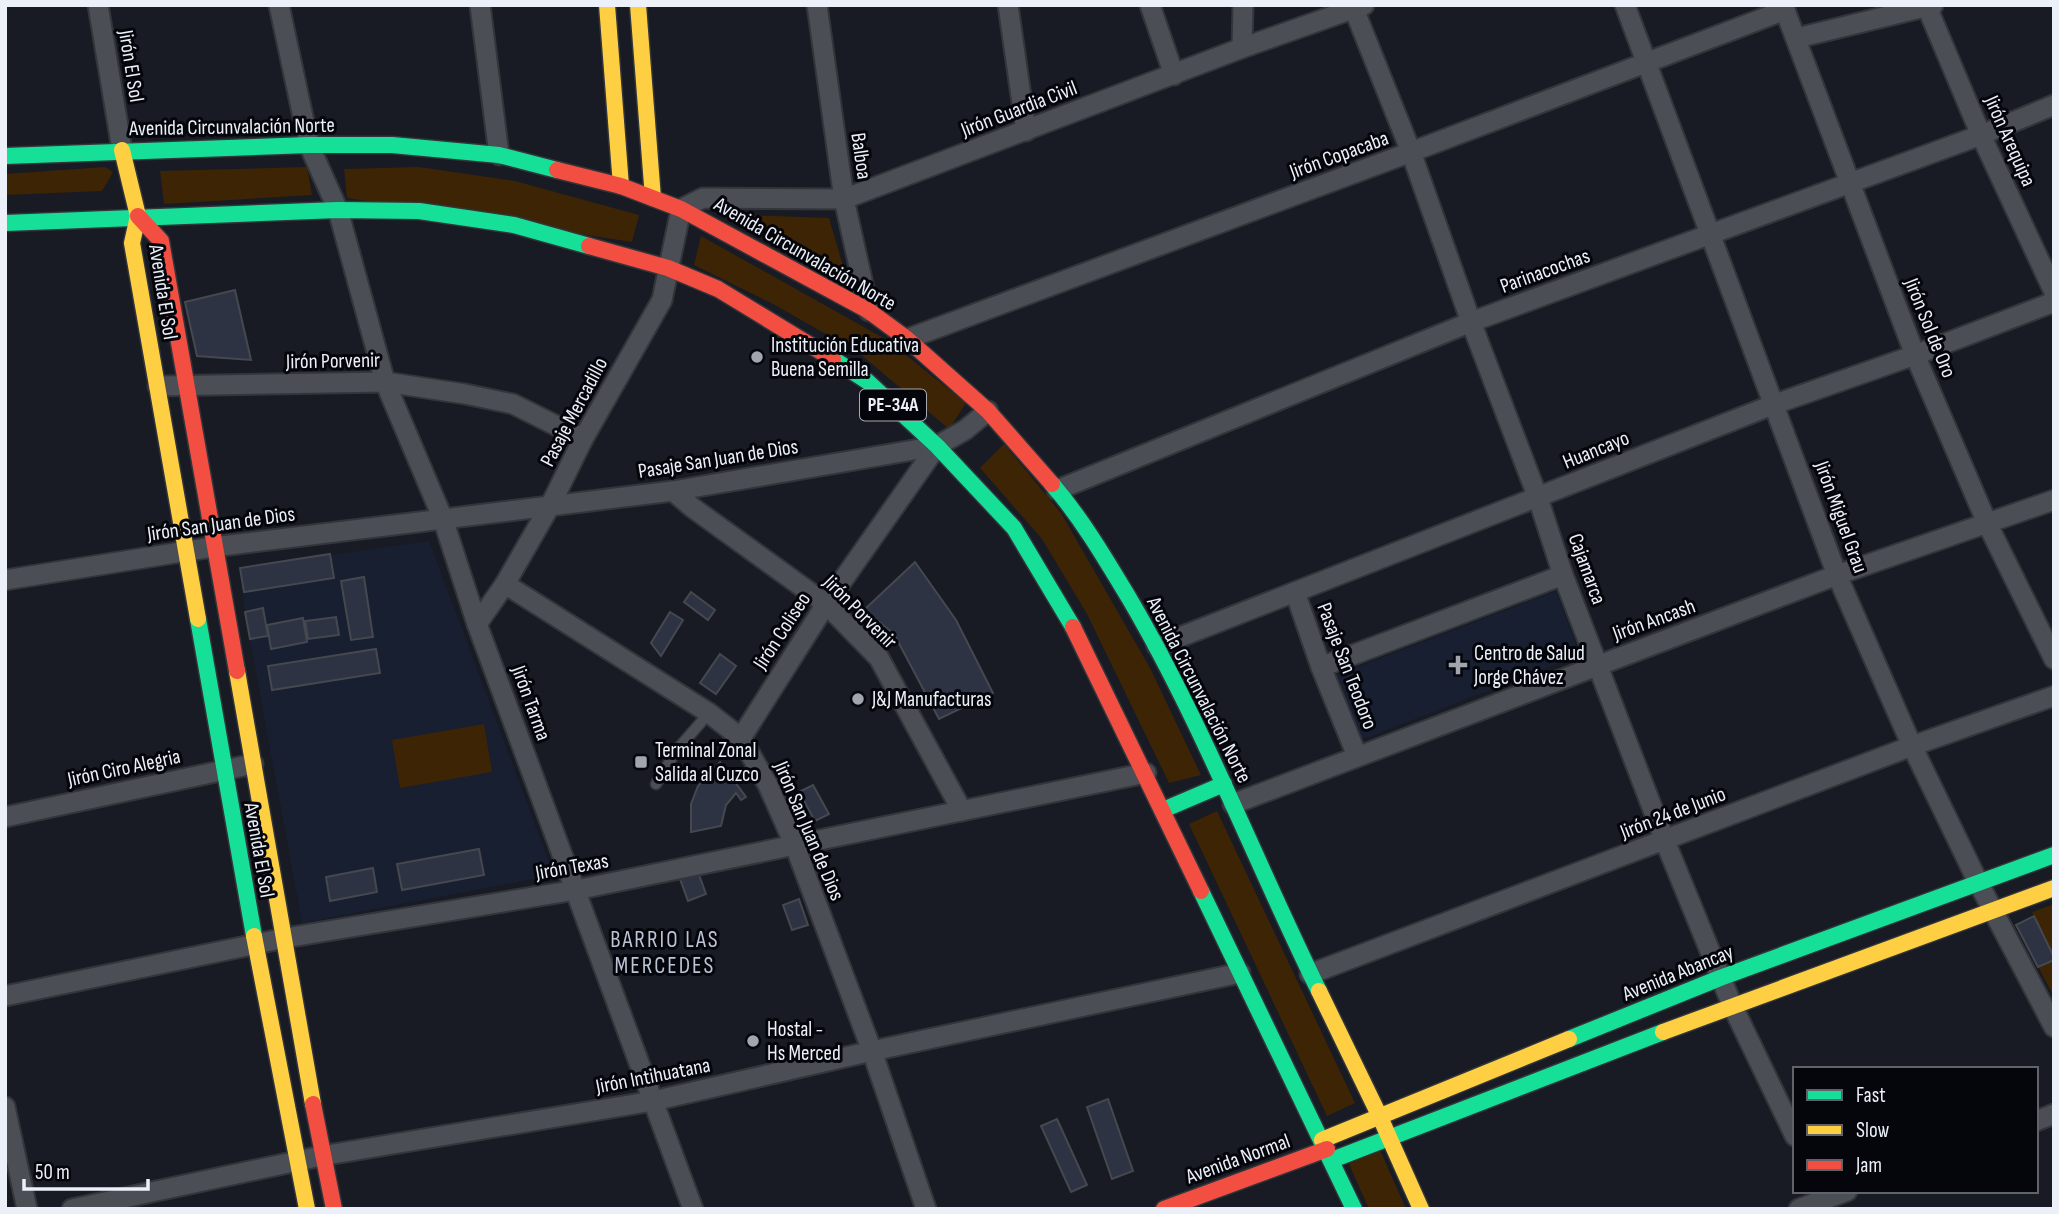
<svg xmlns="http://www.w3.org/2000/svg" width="2059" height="1214" font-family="'Sofia Sans Condensed',sans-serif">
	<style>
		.built { fill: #181f30 }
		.green { fill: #3d2405 }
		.building { fill: #2e3343; stroke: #45484e; stroke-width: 2 }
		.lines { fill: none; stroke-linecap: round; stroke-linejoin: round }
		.lane-casing { stroke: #32353a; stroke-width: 13 }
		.street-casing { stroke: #32353a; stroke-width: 23 }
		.fast-casing { stroke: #32353a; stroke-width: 19 }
		.slow-casing { stroke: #32353a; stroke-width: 19 }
		.jam-casing { stroke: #32353a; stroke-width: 19 }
		.lane { stroke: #4b4e54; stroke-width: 10 }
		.street { stroke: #4b4e54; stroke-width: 19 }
		.fast { stroke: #16e098; stroke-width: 16 }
		.slow { stroke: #ffcf43; stroke-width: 16 }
		.jam { stroke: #f24e42; stroke-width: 16 }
		.poi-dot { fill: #a1a5ae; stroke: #04060b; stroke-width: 2.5 }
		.labels { text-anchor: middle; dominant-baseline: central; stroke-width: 6; stroke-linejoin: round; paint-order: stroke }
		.shield { fill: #04060b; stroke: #a6aab2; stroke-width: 2 }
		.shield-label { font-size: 19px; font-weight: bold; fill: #ebf0f9 }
		.street-label { font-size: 21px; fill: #ebf0f9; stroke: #04060b }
		.poi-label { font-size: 21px; fill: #ebf0f9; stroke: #04060b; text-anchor: start }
		.neighbourhood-label { font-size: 23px; letter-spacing: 2px; fill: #bbc3d5; stroke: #04060b }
	</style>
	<rect width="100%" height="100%" fill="#181b23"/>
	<g class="built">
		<path d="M429 541 552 870 548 876 302 923 245 612 240 568Z"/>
		<path d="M1556 591 1580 655 1361 740 1336 675Z"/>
	</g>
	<g class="green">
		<path d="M105 167 113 172 102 191 5 195V174Z"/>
		<path d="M307 167 312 195 164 204 160 171Z"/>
		<path d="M419 167 515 181 639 215 632 242 347 198 344 169Z"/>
		<path d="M717 214 829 218 848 283Z"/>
		<path d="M701 236 887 340 966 403 949 429 859 353 775 305 694 265Z"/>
		<path d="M1004 444 1061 513 1150 668 1201 775 1169 783 1087 614 1042 539 980 468Z"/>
		<path d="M484 724 492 772 400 788 392 740Z"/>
		<path d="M1217 811 1355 1103 1327 1116 1189 824Z"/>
		<path d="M2054 904V997L2016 925 2034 916 2032 912Z"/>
		<path d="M1380 1150 1406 1209H1369L1349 1164Z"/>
	</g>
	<g class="building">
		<path d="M235 290 251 360 197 356 185 302Z"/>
		<path d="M330 554 334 578 244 592 240 568Z"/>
		<path d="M915 562 956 620 993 693 939 719 894 634 864 610Z"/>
		<path d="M364 577 373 637 351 640 341 581Z"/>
		<path d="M691 592 715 610 708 620 684 602Z"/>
		<path d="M263 608 268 636 250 639 245 612Z"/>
		<path d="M670 612 683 620 661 656 651 643Z"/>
		<path d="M336 617 339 635 308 639 305 621Z"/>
		<path d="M303 618 307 642 271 649 267 625Z"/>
		<path d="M376 649 380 673 272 690 268 666Z"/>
		<path d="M720 654 736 666 716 694 700 683Z"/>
		<path d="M720 762 746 797 741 800 736 793 726 805 721 826 691 832V804L698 786Z"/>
		<path d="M813 785 829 814 815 821 799 792Z"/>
		<path d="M479 849 484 875 402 890 397 864Z"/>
		<path d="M373 868 377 892 330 901 326 877Z"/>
		<path d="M698 872 706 894 688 901 680 879Z"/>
		<path d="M799 899 808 925 792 930 783 905Z"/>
		<path d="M2034 916 2054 957V960L2038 967 2016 925Z"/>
		<path d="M1108 1099 1133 1171 1112 1179 1087 1107Z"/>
		<path d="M1057 1119 1087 1185 1071 1192 1041 1126Z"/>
	</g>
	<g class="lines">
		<defs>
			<path id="lane" d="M656 784 676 751 709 713"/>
			<g id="street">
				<path d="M98 5 122 150"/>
				<path d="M279 5 309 145 338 210 385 382 443 519 477 624 693 1209"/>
				<path d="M480 5 499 155"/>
				<path d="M817 5 844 199 869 311"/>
				<path d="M1008 5 1026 131"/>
				<path d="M1150 5 1174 75"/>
				<path d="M1625 5 1837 575 1912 746 1978 882 2054 1027"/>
				<path d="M1783 5 1915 355 1987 523 2054 659"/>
				<path d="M1927 7 1981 135 2054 292"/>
				<path d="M1354 9 1411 152 1471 322 1538 498 1563 575 1665 841 1732 1005 1795 1136"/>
				<path d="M1797 38 1933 5"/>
				<path d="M1242 48 1243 5"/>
				<path d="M907 339 1411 152 1785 10"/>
				<path d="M158 386 385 382 465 394 513 404 583 439"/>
				<path d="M1057 490 1471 322 1981 135 2054 105"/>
				<path d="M673 491 693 508 826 604 879 658 962 811"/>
				<path d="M5 580 213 547 673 491 937 446 965 430 988 411"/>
				<path d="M505 584 709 713 741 738 768 785 795 846 872 1051 926 1209"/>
				<path d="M1295 592 1321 667 1357 756"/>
				<path d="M477 624 505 584 551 504 583 439 662 300 681 209 703 198 844 199 1242 48 1364 5"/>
				<path d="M1157 646 1775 404 1915 355 2054 302"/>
				<path d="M1321 667 1563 575"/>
				<path d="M741 738 826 604 937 446"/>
				<path d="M1233 804 1837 575 2054 500"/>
				<path d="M5 817 253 764"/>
				<path d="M1310 974 1912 746 2054 696"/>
				<path d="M5 996 285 938 576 890 1146 773"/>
				<path d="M5 1107 27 1209"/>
				<path d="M2036 1121 2054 1114"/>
				<path d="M72 1209 321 1156 653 1101 872 1051 1240 973"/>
				<path d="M1799 1209 1847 1191"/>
			</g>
			<g id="fast">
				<path d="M5 156 309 145H392L499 155 557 170"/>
				<path d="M5 223 338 210 419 211 514 225 589 246"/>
				<path d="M833 359 867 381 937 446 1014 528 1073 627"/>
				<path d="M1052 484C1082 519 1105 558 1129 598 1203 724 1255 861 1319 991"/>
				<path d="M198 619 254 936"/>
				<path d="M1163 810 1224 784"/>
				<path d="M1201 891 1354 1209"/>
				<path d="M1569 1039 1720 978 2054 855"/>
				<path d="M1332 1160 1663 1032"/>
			</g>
			<g id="slow">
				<path d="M607 5 621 186"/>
				<path d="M638 5 653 198"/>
				<path d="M122 150 138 216 132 243 198 619"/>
				<path d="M237 671 313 1104"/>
				<path d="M254 936 307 1209"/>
				<path d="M1319 991 1380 1117 1421 1209"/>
				<path d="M1663 1032 2054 888"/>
				<path d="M1322 1140 1569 1039"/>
			</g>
			<g id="jam">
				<path d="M557 170 621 186 681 209 869 311 907 339 988 411 1052 484"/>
				<path d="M138 216 161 241 237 671"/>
				<path d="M589 246 668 268 718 289 833 359"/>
				<path d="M1073 627 1201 891"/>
				<path d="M313 1104 334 1209"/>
				<path d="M1164 1209 1327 1149"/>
			</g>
		</defs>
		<use href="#lane" class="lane-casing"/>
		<use href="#street" class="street-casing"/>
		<use href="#fast" class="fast-casing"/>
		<use href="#slow" class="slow-casing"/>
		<use href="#jam" class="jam-casing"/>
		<use href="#lane" class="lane"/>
		<use href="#street" class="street"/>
		<use href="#fast" class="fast"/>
		<use href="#slow" class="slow"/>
		<use href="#jam" class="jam"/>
	</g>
	<g class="poi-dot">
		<circle cx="757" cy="357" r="7"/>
		<path d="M1454.5 654.5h7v7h7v7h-7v7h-7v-7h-7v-7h7z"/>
		<circle cx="858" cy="699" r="7"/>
		<rect x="634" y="755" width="14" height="14" rx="3.5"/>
		<circle cx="753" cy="1041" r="7"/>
	</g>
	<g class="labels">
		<rect class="shield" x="860" y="389.5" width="66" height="31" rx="5"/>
		<g class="shield-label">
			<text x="893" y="405">PE-34A</text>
		</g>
		<g class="street-label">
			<text transform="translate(131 66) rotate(81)">Jirón El Sol</text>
			<text transform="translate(1019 109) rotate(-21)">Jirón Guardia Civil</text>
			<text transform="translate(232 127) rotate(-1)">Avenida Circunvalación Norte</text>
			<text transform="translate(2010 141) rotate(66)">Jirón Arequipa</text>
			<text transform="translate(1339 155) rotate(-20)">Jirón Copacaba</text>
			<text transform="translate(861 156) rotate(82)">Balboa</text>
			<text transform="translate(805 254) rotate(30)">Avenida Circunvalación Norte</text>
			<text transform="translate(1545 271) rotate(-20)">Parinacochas</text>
			<text transform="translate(163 292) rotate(81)">Avenida El Sol</text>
			<text transform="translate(1930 328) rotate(68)">Jirón Sol de Oro</text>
			<text transform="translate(333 361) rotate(-1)">Jirón Porvenir</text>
			<text transform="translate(574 412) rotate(-62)">Pasaje Mercadillo</text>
			<text transform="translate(1596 450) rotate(-22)">Huancayo</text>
			<text transform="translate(718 459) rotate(-9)">Pasaje San Juan de Dios</text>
			<text transform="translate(1841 517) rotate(70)">Jirón Miguel Grau</text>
			<text transform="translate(221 524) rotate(-8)">Jirón San Juan de Dios</text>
			<text transform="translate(1587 569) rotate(70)">Cajamarca</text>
			<text transform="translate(860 612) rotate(45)">Jirón Porvenir</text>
			<text transform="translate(1654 620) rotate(-20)">Jirón Ancash</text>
			<text transform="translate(782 631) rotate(-57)">Jirón Coliseo</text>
			<text transform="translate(1347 666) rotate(69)">Pasaje San Teodoro</text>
			<text transform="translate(1199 690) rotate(63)">Avenida Circunvalación Norte</text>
			<text transform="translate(531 703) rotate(70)">Jirón Tarma</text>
			<text transform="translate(124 768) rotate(-12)">Jirón Ciro Alegria</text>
			<text transform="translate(1673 813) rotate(-21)">Jirón 24 de Junio</text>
			<text transform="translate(809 831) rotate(67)">Jirón San Juan de Dios</text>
			<text transform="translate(259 850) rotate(80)">Avenida El Sol</text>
			<text transform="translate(572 867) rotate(-10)">Jirón Texas</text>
			<text transform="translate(1678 973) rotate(-22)">Avenida Abancay</text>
			<text transform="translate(653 1076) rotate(-11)">Jirón Intihuatana</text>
			<text transform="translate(1238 1159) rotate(-20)">Avenida Normal</text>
		</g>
		<g class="poi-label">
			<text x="771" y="345">Institución Educativa<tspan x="771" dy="24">Buena Semilla</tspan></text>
			<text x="1474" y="653">Centro de Salud<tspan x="1474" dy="24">Jorge Chávez</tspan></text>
			<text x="872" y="699">J&amp;J Manufacturas</text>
			<text x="655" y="750">Terminal Zonal<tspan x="655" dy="24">Salida al Cuzco</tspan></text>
			<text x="767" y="1029">Hostal -<tspan x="767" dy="24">Hs Merced</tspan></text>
		</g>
		<g class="neighbourhood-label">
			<text x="665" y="940">BARRIO LAS<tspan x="665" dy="26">MERCEDES</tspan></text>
		</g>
	</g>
	<rect width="2059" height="1214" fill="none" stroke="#ebf0f9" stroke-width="14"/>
	<rect x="1793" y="1067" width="245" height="126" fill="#04060b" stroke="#60646a" stroke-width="2"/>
	<rect x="1807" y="1090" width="35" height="10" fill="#16e098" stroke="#60646a" stroke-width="2"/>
	<text x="1856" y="1102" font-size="21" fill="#ebf0f9">Fast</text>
	<rect x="1807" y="1125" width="35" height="10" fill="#ffcf43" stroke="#60646a" stroke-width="2"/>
	<text x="1856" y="1137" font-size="21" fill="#ebf0f9">Slow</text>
	<rect x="1807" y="1160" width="35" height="10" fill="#f24e42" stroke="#60646a" stroke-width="2"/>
	<text x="1856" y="1172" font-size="21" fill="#ebf0f9">Jam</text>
	<path d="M24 1179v10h124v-10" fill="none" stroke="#ebf0f9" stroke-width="3.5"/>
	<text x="35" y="1179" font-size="21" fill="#ebf0f9" stroke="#04060b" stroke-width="5" paint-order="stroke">50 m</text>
</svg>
